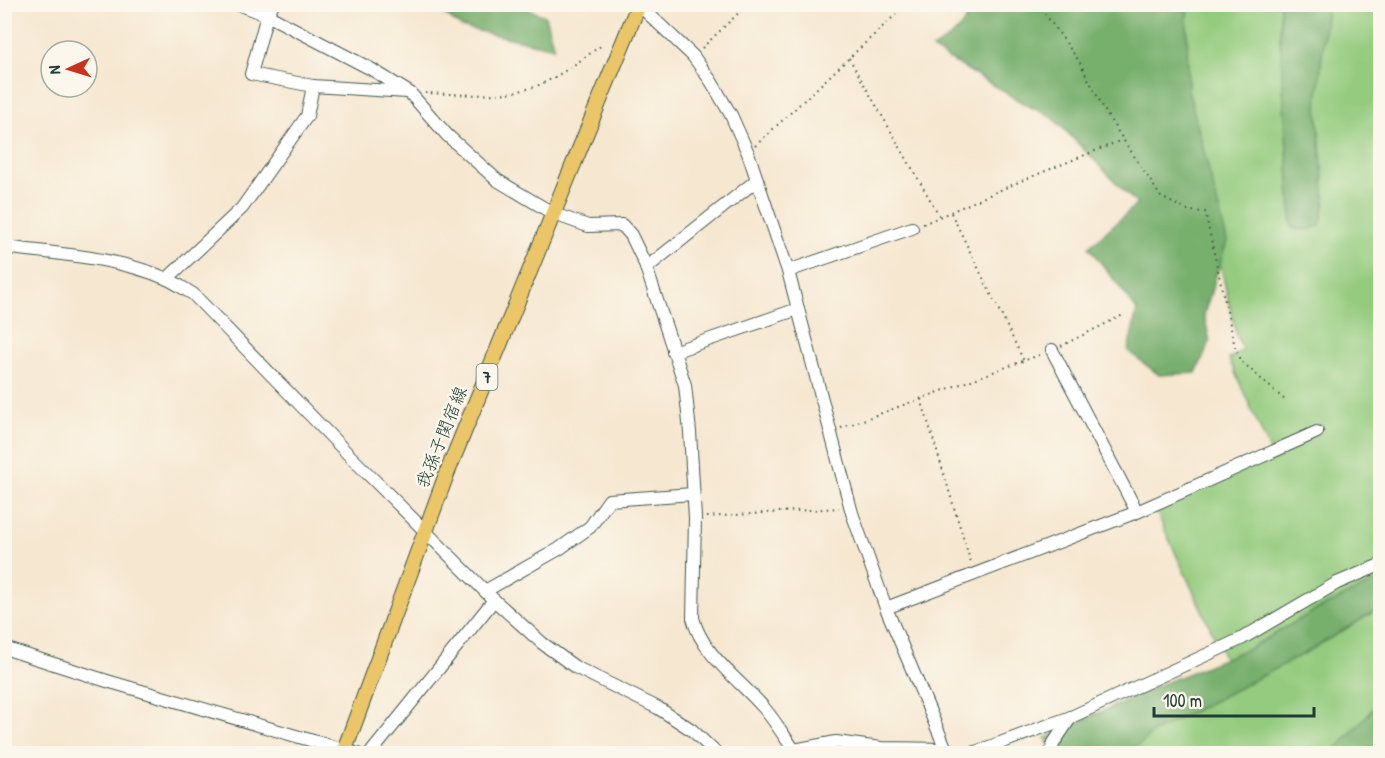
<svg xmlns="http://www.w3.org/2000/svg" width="1385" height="758" font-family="'Patrick Hand','Klee One',sans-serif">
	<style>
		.green { fill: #94cb7e; stroke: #5a8459; stroke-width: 1.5 }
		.forest { fill: #77af6d; stroke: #4b7650; stroke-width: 1.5 }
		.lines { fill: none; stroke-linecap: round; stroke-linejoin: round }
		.minor-casing { stroke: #3f564b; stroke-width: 14 }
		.major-casing { stroke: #3f564b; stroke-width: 17 }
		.path { stroke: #3f564b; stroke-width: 2; stroke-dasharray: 1.5 4.5; stroke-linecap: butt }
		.minor { stroke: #fff; stroke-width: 12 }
		.major { stroke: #eac669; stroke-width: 15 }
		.labels { text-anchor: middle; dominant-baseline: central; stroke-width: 5; stroke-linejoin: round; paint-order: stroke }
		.shield { fill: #fbf7ec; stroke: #61756b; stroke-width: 1.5 }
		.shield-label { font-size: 16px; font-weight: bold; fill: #1f3d34 }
		.street-label { font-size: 18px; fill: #1f3d34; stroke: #fbf7ec }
	</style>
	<rect width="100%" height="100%" fill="#fbf7ec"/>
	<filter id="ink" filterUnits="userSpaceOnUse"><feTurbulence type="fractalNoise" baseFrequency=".0167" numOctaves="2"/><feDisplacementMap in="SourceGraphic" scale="12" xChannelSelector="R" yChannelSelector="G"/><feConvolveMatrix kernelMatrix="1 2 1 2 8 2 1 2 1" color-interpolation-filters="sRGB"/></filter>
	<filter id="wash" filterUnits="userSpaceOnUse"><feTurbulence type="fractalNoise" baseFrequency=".008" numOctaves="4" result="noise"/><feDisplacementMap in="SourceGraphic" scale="24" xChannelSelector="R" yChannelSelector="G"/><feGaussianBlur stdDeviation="1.35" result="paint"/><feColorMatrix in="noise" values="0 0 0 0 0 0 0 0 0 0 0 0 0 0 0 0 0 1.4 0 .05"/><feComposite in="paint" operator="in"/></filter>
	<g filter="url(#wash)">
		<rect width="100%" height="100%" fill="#f6e7d0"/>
		<path class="green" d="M1154 5H1380V753L1056 754 1073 728 1089 716 1229 668 1154 507 1272 455 1229 359 1243 350 1237 337 1208 212Z"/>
		<g class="forest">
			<path d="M433 5H518L545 16 554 48 461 27Z"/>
			<path d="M978 5H1187L1188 89 1227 241 1204 314 1210 342 1196 373 1159 375 1128 351 1137 310 1089 247 1137 204 1053 118 1023 103 932 49C952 37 962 30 972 8Z"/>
			<path d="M1280 5H1327L1317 106 1325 202 1320 226 1306 230 1292 228 1280 40Z"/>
			<path d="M1377 581H1380V608L1304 654 1152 733 1142 743 1121 753H1054L1045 738 1150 689 1250 648 1312 612Z"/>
			<path d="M1380 698V753H1332L1372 710Z"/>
		</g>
	</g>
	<g filter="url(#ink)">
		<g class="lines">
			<defs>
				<g id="minor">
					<path d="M237 4 267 15 371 69 410 93 447 135 497 180 554 214 588 226 622 225 631 235 645 264 685 385 690 432 695 518 693 618C702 655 740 680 764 708 775 721 784 736 794 750"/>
					<path d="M273 4 267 15 251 74 313 86"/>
					<path d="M638 4 693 56 711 81 731 115 748 153 788 271 852 513 886 608 948 754"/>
					<path d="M4 247C57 254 115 257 165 278 175 282 184 289 193 294L347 453 494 600 542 643 575 667 658 708 692 730 717 754"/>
					<path d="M646 268 757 180"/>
					<path d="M788 271 912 228"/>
					<path d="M167 279 242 208 307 116 313 86 407 92"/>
					<path d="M1052 350 1137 512"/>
					<path d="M673 352 798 309"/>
					<path d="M485 591 559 549 590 527 609 500 693 494"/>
					<path d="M886 608 1137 512 1317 432"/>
					<path d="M4 648 107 681 358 754"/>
					<path d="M370 754 494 600"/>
					<path d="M789 754 794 750 836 742 881 748 946 749"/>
					<path d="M970 754 1071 717 1241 639 1337 583 1380 565"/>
					<path d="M1051 754 1053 744 1071 717"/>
				</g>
				<path id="major" d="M343 754 447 473 639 4"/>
			</defs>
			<use href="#minor" class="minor-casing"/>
			<use href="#major" class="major-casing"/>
			<g class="path">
				<path d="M1038 4 1079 61 1107 115 1161 197 1189 211 1205 212 1235 347 1242 362 1286 401"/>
				<path d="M702 48 748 4"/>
				<path d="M849 58 940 217"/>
				<path d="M425 93C462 94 504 99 539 85 562 75 582 59 602 45"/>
				<path d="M755 146 907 4"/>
				<path d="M951 213 1024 361"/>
				<path d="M923 224 1021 181 1122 140"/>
				<path d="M1061 346 1123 315"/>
				<path d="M921 399 971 563"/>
				<path d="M841 428 1042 354"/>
				<path d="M707 517 839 508"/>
			</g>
			<use href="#minor" class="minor"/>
			<use href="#major" class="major"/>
		</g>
	</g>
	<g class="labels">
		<rect class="shield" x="476.5" y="364" width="21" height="26" rx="4.5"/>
		<g class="shield-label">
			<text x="487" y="377">7</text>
		</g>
		<g class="street-label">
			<text transform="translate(441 437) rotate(-68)">我孫子関宿線</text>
		</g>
	</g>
	<rect width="1385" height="758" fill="none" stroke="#fbf7ec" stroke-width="24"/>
	<g transform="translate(69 69) rotate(266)"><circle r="28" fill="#fbf7ec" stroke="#a3ada2" stroke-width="1.5"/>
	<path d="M0-4.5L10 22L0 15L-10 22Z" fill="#c8321e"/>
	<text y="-9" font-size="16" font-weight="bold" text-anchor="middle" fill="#1f3d34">N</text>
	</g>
	<path d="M1154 707v9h160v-9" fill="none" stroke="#1f3d34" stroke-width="3"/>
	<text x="1163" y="707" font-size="18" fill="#1f3d34" stroke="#fbf7ec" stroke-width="4.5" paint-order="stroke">100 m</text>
</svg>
